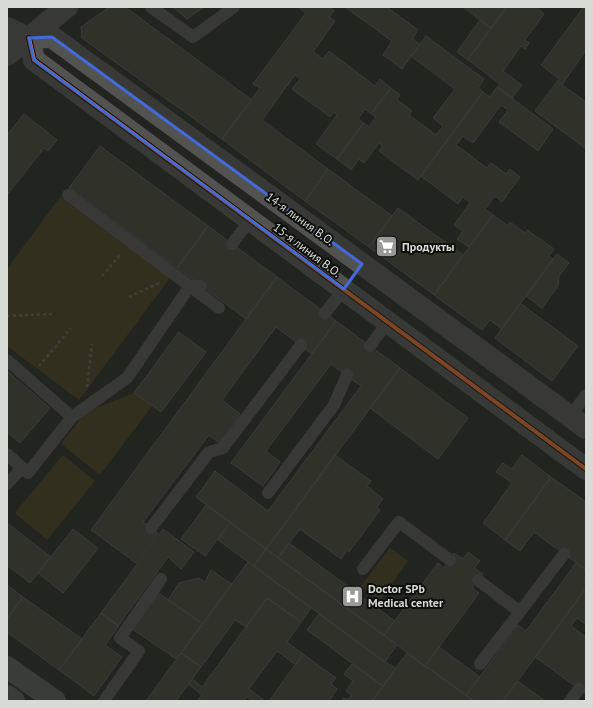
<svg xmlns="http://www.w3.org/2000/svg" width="593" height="708" viewBox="0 0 593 708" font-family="'PT Sans',sans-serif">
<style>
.green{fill:#483c1c}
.building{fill:#414231;stroke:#575855}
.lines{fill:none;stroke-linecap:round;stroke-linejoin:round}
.path{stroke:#606160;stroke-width:2.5;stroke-dasharray:3 3;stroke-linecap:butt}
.service{stroke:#525351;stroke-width:12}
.minor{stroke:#525351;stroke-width:22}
.tertiary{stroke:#525351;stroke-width:22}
.secondary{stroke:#575a57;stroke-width:22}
.cycleway-casing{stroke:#0d0e0b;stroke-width:6}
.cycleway{stroke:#ee6e29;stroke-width:4}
.marked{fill:none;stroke:#426ad8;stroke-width:3;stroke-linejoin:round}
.labels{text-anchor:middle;stroke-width:4;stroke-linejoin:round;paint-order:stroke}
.street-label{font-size:12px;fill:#d8dad6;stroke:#0d0e0b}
.poi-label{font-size:12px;font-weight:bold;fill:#d8dad6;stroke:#0d0e0b;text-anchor:start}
</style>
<rect width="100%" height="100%" fill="#232421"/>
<!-- green -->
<path class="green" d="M60 197 170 278 79 400 7 346V269Z
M134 393 152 406 100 475 61 444 86 412Z
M63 455 95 481 47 540 15 513Z
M390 548 408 561 380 600 361 586Z"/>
<!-- building -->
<path class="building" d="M109 7H125L252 100 222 139 82 38 81 27Z
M173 7H204L187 19Z
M298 7H328L334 11 329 17 335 21 313 52 323 59 329 51 375 86 380 79 391 88 371 114 365 109 358 119 364 123 337 159 316 144 337 115 334 112 330 117 292 89 300 79 295 75 262 120 328 169 305 201 222 139 260 88 253 84 306 13Z
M345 7H387L418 30 412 39 420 44 402 69 383 55 392 41Z
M463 7H507L491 28Z
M507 7H536L544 14 525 40 529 43 525 49 521 46 503 71 522 85 512 98 497 87 500 84 468 60Z
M581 7H586V50L562 85 586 102V149L535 111 559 79 541 65 583 8Z
M480 20 491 28 468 60 457 52Z
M426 36 484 79 478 88 483 92 418 180 379 151 383 146 379 143 364 163 359 159 351 170 337 159 364 123 369 127 376 117 371 114 391 88 400 95 397 100 412 111 409 115 436 135 443 126 433 118 455 89 411 56Z
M497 87 553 129 538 151 499 122 508 110 501 105 473 143 463 136 456 145 487 168 491 163 506 174 510 169 520 177 502 202 495 196 485 209 493 215 469 247 457 239 463 231 454 225 470 203 463 197 458 204 421 176 483 92 490 97Z
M24 114 57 140 48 151 44 148 7 195V135Z
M100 146 208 226 177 268 69 188Z
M328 169 392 216 369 247 305 201Z
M398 208 463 255 434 295 369 247Z
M493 215 508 226 510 222 525 233 527 230 554 249 549 256 553 259 502 329 490 320 482 330 434 295Z
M208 226 277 277 246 319 177 268Z
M557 254 569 263 559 276 558 286 542 308 526 296Z
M277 277 336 321 312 354 276 327 222 400 240 414 219 443 209 435 143 522 158 533 136 563 91 530Z
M520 303 578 346 552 381 495 338Z
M336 321 400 368 266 549 196 497 215 471 268 511 361 386 331 364 266 451 280 462 263 486 231 463Z
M179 332 206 352 161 412 134 393Z
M400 368 468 418 438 459 370 408Z
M7 371 50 408 20 443 7 432Z
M335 455 371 481 367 486 383 499 377 507 380 510 349 552 347 550 341 559 300 529 278 558 266 549Z
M522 455 551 477 505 540 483 523 512 483 496 472 503 463 512 469Z
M551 477 586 502V570L534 532 520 551 505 540Z
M206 505 230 522 205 556 181 539Z
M7 523 51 557 30 583 7 565Z
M231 523 266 549 254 566 218 540Z
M73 529 98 548 63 593 38 573Z
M163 529 194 552 181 569 168 557 118 626 101 613Z
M289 543 395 621 384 635 278 558Z
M266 549 397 645 385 662 254 566Z
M468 552 480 561 474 568 483 574 472 588 479 593 425 666 384 635 438 563 444 568 454 553 463 559Z
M248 562 311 608 301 622 267 598 246 627 235 620 201 667 181 653Z
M576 563 586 570V588L503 701H474L466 695 518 625 526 631Z
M211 570 232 584 203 624 168 600 179 583 199 578 205 582Z
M7 585 23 597 7 619Z
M586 588V623L585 624 577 618 571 626 586 637V694L535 657Z
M157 592 203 624 176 659 132 629Z
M23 597 82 639 59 670 7 632V619Z
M267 598 301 622 287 642 303 654 296 665 277 651 249 689 265 701H253L247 697 244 701H200L198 700 202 695 188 684 192 679 202 687Z
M101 613 119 626 105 645 122 657 94 696 59 670Z
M319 614 385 662 396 668 383 686 307 630Z
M439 647 480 677 466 695 425 666Z
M181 653 201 667 176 701H146Z
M407 653 425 666 474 701H372Z
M303 654 336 678 331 684 337 689 329 701H269Z
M352 664 383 686 372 701H342L344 698 348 700 352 695 346 691 353 681 344 674Z
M518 681 545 701H503Z"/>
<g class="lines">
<!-- path -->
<path class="path" d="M102 276 121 254
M129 297 159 283
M7 316 53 314
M39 366 71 328
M87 387 92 344"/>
<!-- service -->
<path class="service" d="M151 7 193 37 234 7
M68 195 219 308
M232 244 250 220
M325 313 344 289
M370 346 388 322
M7 360 72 417
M570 417 586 395
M7 454 28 473 72 417 127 378 190 286H201
M7 484 22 468
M268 493 334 405 347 375
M151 528 209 452 223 448 301 345
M363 569 399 522 450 560
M478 580 520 612
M480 664 564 554
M104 701 139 651 120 638 161 579
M570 701 579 689"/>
<!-- minor -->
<path class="minor" d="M7 28 29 38 52 37 586 428
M29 38 34 60 586 469"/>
<!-- tertiary -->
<path class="tertiary" d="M7 55 67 7"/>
<!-- secondary -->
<path class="secondary" d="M7 667 55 701
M7 696 14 701"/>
<defs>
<path id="cycleway" d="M29 38 34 60 586 469"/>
</defs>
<!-- cycleway casing -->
<use href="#cycleway" class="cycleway-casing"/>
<!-- cycleway -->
<use href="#cycleway" class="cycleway"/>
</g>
<!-- marked area -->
<path d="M0 0H593V708H0ZM52 37 362 264 344 289 34 60 29 38Z" fill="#232421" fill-opacity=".55" fill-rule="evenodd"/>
<path class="marked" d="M52 37 362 264 344 289 34 60 29 38Z"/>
<!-- icons -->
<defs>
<symbol id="supermarket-square" viewBox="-11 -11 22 22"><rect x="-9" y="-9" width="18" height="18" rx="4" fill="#999a97" stroke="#0d0e0b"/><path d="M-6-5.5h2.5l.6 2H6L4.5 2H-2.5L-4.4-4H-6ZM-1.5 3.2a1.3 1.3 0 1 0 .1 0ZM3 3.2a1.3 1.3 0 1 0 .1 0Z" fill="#fff"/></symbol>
<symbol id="hospital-square" viewBox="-11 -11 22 22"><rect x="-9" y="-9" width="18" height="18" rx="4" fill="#999a97" stroke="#0d0e0b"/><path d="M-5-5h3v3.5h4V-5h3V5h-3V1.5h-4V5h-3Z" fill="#fff"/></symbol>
</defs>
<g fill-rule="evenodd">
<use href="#supermarket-square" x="374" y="234" width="25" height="25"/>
<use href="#hospital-square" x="340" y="584" width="25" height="25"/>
</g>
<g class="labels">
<!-- street labels -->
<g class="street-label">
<text transform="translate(300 219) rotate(36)" y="4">14-я линия В.О.</text>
<text transform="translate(307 250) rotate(37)" y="4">15-я линия В.О.</text>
</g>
<!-- poi labels -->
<g class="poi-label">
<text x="402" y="251">Продукты</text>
<text x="368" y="593">Doctor SPb<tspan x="368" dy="14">Medical center</tspan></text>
</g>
</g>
<!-- border -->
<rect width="593" height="708" fill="none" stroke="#d8dad6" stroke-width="16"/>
</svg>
